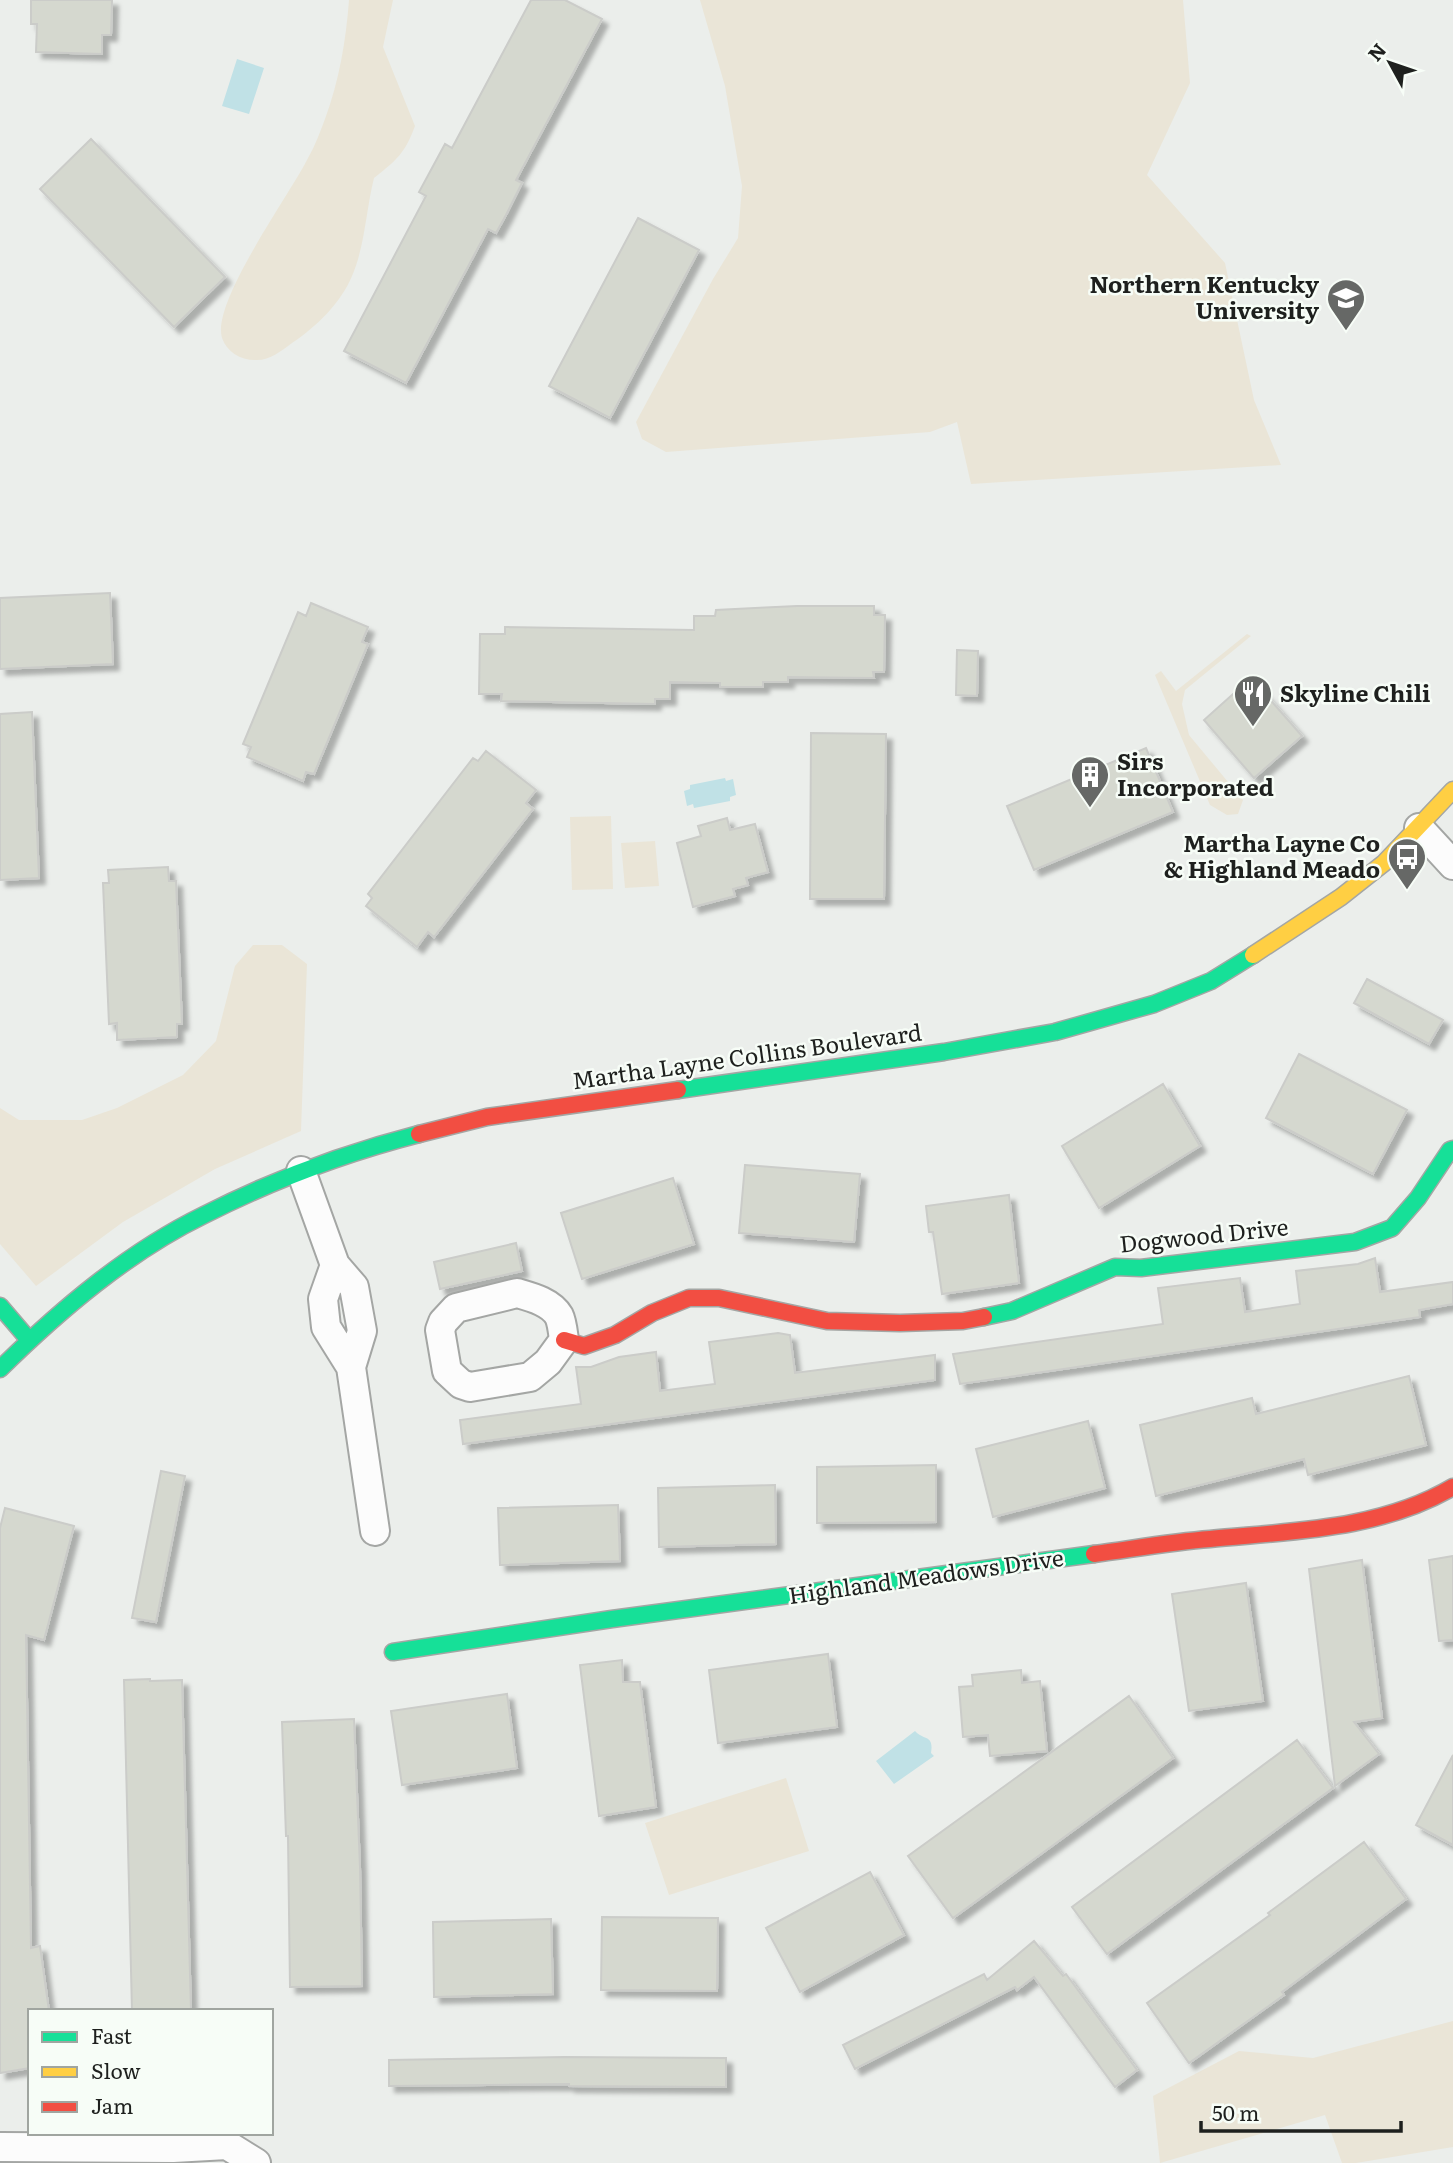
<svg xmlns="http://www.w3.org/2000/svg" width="1453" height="2163" viewBox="0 0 1453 2163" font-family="Literata,serif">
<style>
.green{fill:#eae5d7}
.water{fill:#c0e1e6}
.building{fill:#d5d8cf;stroke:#cbccc9;stroke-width:2;filter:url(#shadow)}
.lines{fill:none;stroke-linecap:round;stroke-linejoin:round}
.street-casing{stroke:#a4a6a4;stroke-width:32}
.fast-casing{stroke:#a4a6a4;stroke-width:19}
.slow-casing{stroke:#a4a6a4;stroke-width:19}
.jam-casing{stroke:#a4a6a4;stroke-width:19}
.street{stroke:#fcfcfc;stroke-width:28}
.fast{stroke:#16e098;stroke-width:16}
.slow{stroke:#ffcf43;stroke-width:16}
.jam{stroke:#f24e42;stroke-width:16}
.labels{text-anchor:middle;stroke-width:5;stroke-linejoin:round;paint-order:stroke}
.poi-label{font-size:23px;font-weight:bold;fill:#1e201e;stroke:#f7fdf7;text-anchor:end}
.street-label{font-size:23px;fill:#1e201e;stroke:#f7fdf7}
</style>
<defs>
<filter id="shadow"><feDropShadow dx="6" dy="6" stdDeviation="2" flood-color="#0004"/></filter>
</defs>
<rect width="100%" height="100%" fill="#ebeeeb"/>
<!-- green -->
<path class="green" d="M349 0H393L383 47 415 126C405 153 397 160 374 178 366 210 365 246 352 276 341 303 316 327 292 343 281 351 269 361 255 360 240 360 227 352 222 338 211 302 291 193 308 158 315 146 320 132 325 119 339 81 346 41 349 0Z
M700 0H1183L1190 83 1147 175 1225 263 1254 400 1281 465 971 484 957 422 930 432 666 452 642 439 636 422 713 279 738 238 742 186 725 86Z
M1247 634 1251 636 1185 690 1182 704 1189 735 1243 800 1238 814 1227 815 1210 805 1155 675 1161 671 1176 691Z
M611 816 613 889 572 890 570 817Z
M655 841 659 886 625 888 621 843Z
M253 945H282L307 964 301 1131 215 1169 123 1222 36 1286 0 1244V1108L19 1120H82L117 1108 183 1075 216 1041 235 966Z
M786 1778 809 1851 669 1895 645 1823Z
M1453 2021V2147L1356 2163H1342L1325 2115 1160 2163 1153 2096 1239 2051 1313 2058Z"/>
<!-- water -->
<path class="water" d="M237 59 264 68 249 114 222 106Z
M725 778 726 781 733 779 736 795 730 797V801L694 808 693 804 687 806 684 791 690 789V785Z
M915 1731C924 1741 934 1734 931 1753L934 1756 894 1784 876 1761Z"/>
<!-- building -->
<path class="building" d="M31 0H112L111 35H102V54L36 52 37 24H31Z
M531 0H565L602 19 516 180 522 183 506 215 496 233 488 229 406 383 344 351 426 196 419 192 445 144 452 148Z
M91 139 225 277 174 327 40 189Z
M638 218 699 250 610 418 549 386Z
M110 593 113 664 0 669V598Z
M311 603 368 627 362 642 368 644 314 774 306 772 303 781 247 757 251 747 243 744 298 612 306 616Z
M797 606H874V615H885L884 672H873L874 678 788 677V682H763V687H720V683L670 682V699H655V704L501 701 502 694H479L480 634H505V627L694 630V616H715L716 610Z
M957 650 978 651 977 696 956 695Z
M1251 678 1302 736 1254 778 1204 720Z
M32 712 39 878 0 880V714Z
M811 733 886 734 884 899H810Z
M1146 748 1173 812 1034 870 1007 806Z
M486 751 536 790 526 803 533 809 434 937 428 932 417 947 366 906 372 898 368 894 473 758 478 761Z
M727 818 730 830 755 824 768 872 746 878 748 885 733 889 735 896 693 907 677 843 701 836 698 826Z
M168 867 169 881H176L182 1024H177V1037L117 1040V1023L109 1024 103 883H109L108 870Z
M1367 979 1443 1020 1429 1044 1354 1003Z
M1299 1054 1407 1110 1373 1174 1266 1118Z
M1163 1084 1200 1146 1099 1208 1062 1146Z
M745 1165 860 1174 854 1242 739 1233Z
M673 1178 694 1244 582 1279 561 1213Z
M1009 1195 1019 1283 942 1294 933 1232H929L926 1206Z
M516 1243 522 1271 440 1289 434 1262Z
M1375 1258 1380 1292 1453 1282V1304L1419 1310 1420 1317 960 1384 953 1354 1163 1324 1158 1288 1240 1278 1245 1312 1300 1304 1296 1271 1358 1264Z
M778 1333 790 1335 795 1373 935 1355V1380L463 1444 460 1420 581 1404 576 1367H591L619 1357 656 1352 660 1391 715 1384 709 1342Z
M1409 1376 1426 1445 1308 1475 1304 1459 1156 1496 1140 1425 1252 1398 1256 1414Z
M1088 1421 1105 1488 993 1517 976 1449Z
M936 1465V1522L817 1523V1467Z
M161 1471 185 1476 156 1622 132 1618Z
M775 1485 776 1544 659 1547 658 1488Z
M618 1505 620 1561 500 1565 498 1508Z
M5 1508 74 1526 44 1640 26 1635 31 1948 40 1946 49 2011H30V2068L0 2073V1528Z
M1453 1556V1640L1439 1641 1429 1560Z
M1362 1560 1382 1718 1354 1722 1379 1754 1335 1786 1309 1569Z
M1246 1583 1263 1701 1189 1711 1172 1594Z
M828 1654 837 1727 718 1743 709 1670Z
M622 1660 623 1682H640L656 1807 599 1816 580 1665Z
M1021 1670 1022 1683 1040 1681 1047 1751 990 1756 988 1735 963 1737 959 1687 973 1686 972 1675Z
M150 1679V1681L182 1680 191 2011H132L124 1680Z
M507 1694 517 1768 402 1785 391 1711Z
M1129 1696 1173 1758 953 1918 908 1856Z
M354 1719 360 1867 362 1986 290 1987 288 1836H286L282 1722Z
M1297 1740 1333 1788 1107 1954 1072 1907Z
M1453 1755V1845L1416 1825Z
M1364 1842 1406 1899 1282 1992 1284 1995 1189 2063 1147 2003 1270 1915 1268 1913Z
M870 1872 904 1935 800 1992 766 1928Z
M602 1917 718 1918 717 1991 601 1990Z
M551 1919 553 1994 434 1997 433 1922Z
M1034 1941 1063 1976 1066 1974 1137 2070 1115 2087 1034 1977 1017 1990 1015 1987 855 2069 843 2045 984 1974 987 1980Z
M564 2057 726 2058V2087L569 2086V2084L389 2086V2060Z"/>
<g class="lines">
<defs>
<path id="street" d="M1419 828 1453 865
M301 1171 335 1265 354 1287 362 1331 351 1367
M335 1265 323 1299 326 1327 351 1367 375 1531
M517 1293C531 1297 551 1302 559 1316 562 1322 563 1333 564 1340L548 1362 530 1377 470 1387 461 1384 447 1371 440 1330 443 1322 456 1308Z
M0 2147 173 2148 227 2145 256 2163"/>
<path id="fast" d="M678 1090 944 1052 1055 1032 1154 1004 1211 981 1253 955
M0 1306 29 1340
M984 1317 1012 1311 1115 1267 1141 1268 1355 1242 1392 1228 1418 1198 1450 1150 1453 1149
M0 1369C60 1310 128 1252 204 1215 273 1180 345 1153 419 1134
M393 1652 612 1619 1094 1554"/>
<path id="slow" d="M1253 955 1341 897 1384 863 1453 790"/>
<path id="jam" d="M419 1134 487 1117 678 1090
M564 1340 584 1346 615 1335 652 1313 689 1298H719L827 1321 900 1323 963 1321 984 1317
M1094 1554C1132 1549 1171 1542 1210 1539 1292 1531 1380 1530 1453 1487"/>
</defs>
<!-- street casing -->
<use href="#street" class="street-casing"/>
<!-- fast casing -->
<use href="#fast" class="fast-casing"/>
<!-- slow casing -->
<use href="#slow" class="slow-casing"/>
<!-- jam casing -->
<use href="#jam" class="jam-casing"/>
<!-- street -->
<use href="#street" class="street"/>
<!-- fast -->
<use href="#fast" class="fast"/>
<!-- slow -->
<use href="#slow" class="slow"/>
<!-- jam -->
<use href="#jam" class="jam"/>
</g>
<!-- icons -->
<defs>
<symbol id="university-pin" viewBox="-11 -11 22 30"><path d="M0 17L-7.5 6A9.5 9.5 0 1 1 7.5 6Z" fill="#666866" stroke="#f7fdf7"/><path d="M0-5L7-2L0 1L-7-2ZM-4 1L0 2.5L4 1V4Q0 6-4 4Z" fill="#fff"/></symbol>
<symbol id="restaurant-pin" viewBox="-11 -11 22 30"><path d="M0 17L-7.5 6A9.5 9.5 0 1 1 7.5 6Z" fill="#666866" stroke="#f7fdf7"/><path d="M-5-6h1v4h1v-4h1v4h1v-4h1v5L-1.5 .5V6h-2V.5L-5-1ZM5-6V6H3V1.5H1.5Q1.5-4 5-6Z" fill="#fff"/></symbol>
<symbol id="building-pin" viewBox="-11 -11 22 30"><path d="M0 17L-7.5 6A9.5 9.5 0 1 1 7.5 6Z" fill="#666866" stroke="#f7fdf7"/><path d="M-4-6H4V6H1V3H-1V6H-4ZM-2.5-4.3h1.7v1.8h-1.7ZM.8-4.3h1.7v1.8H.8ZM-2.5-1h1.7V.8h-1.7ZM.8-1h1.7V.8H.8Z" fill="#fff"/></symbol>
<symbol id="bus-pin" viewBox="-11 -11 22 30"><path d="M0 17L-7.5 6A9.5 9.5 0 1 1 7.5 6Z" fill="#666866" stroke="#f7fdf7"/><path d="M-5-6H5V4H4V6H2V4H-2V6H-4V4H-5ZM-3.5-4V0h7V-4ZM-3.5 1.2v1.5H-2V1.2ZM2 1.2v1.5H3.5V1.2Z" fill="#fff"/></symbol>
</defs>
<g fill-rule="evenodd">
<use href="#university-pin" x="1324" y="276" width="44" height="60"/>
<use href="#restaurant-pin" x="1231" y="672" width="44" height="60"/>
<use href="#building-pin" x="1068" y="753" width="44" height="60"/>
<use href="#bus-pin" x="1385" y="835" width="44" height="60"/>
</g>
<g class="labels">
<!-- poi labels -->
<g class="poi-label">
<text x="1319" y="293">Northern Kentucky<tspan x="1319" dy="26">University</tspan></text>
<text x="1280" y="702" text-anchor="start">Skyline Chili</text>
<text x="1117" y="770" text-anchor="start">Sirs<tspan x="1117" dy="26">Incorporated</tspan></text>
<text x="1380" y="852">Martha Layne Co<tspan x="1380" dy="26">&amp; Highland Meado</tspan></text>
</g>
<!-- street labels -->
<g class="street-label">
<text transform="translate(747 1057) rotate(-8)" y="8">Martha Layne Collins Boulevard</text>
<text transform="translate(1204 1236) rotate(-6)" y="8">Dogwood Drive</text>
<text transform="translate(926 1577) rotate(-8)" y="8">Highland Meadows Drive</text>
</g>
</g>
<!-- legend -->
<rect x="28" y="2009" width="245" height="126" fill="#f7fdf7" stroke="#a0a5a0" stroke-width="2"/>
<rect x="42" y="2032" width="35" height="10" fill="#16e098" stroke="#a0a5a0" stroke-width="2"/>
<text x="91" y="2044" font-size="21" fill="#1e201e">Fast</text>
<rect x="42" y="2067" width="35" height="10" fill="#ffcf43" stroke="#a0a5a0" stroke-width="2"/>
<text x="91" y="2079" font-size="21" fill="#1e201e">Slow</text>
<rect x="42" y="2102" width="35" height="10" fill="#f24e42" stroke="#a0a5a0" stroke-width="2"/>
<text x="91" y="2114" font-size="21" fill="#1e201e">Jam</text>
<!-- north arrow -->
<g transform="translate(1390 63) rotate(310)" stroke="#f7fdf7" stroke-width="5" paint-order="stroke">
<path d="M0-5L12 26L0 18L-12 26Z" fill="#1e201e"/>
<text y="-10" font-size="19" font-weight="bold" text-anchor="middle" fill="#1e201e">N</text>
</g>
<!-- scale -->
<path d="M1201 2121v10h200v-10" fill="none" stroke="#1e201e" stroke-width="3.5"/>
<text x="1212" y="2121" font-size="21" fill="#1e201e" stroke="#f7fdf7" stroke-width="5" paint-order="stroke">50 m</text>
</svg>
